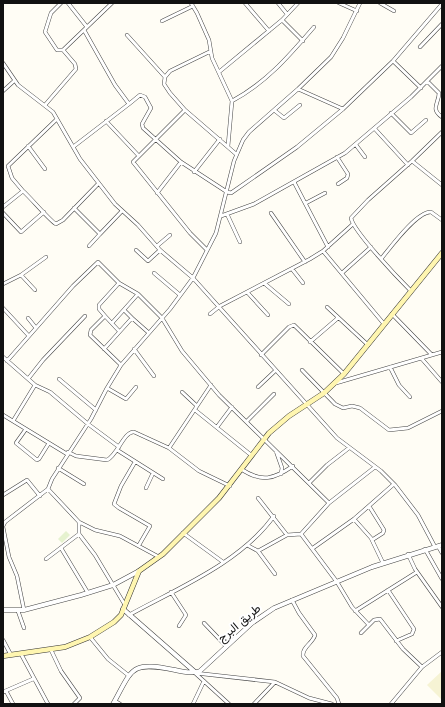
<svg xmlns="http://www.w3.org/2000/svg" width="445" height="707" viewBox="0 0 445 707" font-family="'Libre Baskerville',Vazirmatn,serif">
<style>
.farmland{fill:#f6f3d4}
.pitch{fill:#e6f2cf}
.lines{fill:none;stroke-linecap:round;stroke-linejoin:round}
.minor-casing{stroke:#444;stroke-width:4}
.tertiary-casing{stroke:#444;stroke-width:5}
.secondary-casing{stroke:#333;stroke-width:5.5}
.minor{stroke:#fff;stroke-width:3}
.tertiary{stroke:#fff;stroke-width:4}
.secondary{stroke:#fff6b0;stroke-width:4.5}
.labels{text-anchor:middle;stroke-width:4;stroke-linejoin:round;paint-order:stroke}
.street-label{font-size:12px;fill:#111;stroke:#fff}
</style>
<rect width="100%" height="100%" fill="#fffdf5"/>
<!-- farmland -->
<path class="farmland" d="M442 671V700L427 685Z"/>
<!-- pitch -->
<path class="pitch" d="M66 531 70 535 62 543 58 539Z"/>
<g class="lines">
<defs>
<path id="minor" d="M61 3 51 13 45 32 57 50H63
M68 3 87 27
M191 3 197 13 209 40 212 58 232 101 228 146
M245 3 269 31
M278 3 287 14
M339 3 357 11
M380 3 394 11
M282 20 303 41
M162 21 193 6
M127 35 165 77
M420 47 442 24
M211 51 170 71 165 77 164 84 170 93 185 110 236 154
M393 61 421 88
M3 63 18 85 53 112 80 159 115 204 138 225 160 250 193 278 337 438 381 471 395 485 418 515 435 547
M219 72 282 20 298 3
M427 81 439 93C439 103 430 109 442 117
M298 89 343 109
M3 91 14 81
M232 101C266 83 289 56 314 27
M129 104 140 95 145 97 151 108 142 124 143 128 181 162 227 192 231 193 297 147 343 109 393 61 442 4
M45 105 76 69 75 64 63 50 112 3
M185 110 133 162 190 233 207 250
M274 110 284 118 300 105
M391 113 411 133 426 120
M106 121 138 155
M375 129 408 165
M356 145 365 157
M28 146 45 169
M73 147 129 104 115 85 84 30
M337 157 348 174 347 178 338 184
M412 161 442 185
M194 172 220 139
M294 182 328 247
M23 191C30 197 51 222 56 224L63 220 98 184
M157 193 181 162
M306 203 325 193
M3 207 23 191 12 178 8 166 57 119
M74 208 100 234 89 246
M3 213 21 232 44 212
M271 213 305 262
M227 214 240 242
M221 216 254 204 345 153 411 97 442 66
M100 234 122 211
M157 246 170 235
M136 250 148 261 160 250
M323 251 384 324
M381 259C390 248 417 211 431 212L442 220
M292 269 303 283
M154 273 180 295
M342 273 371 247
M21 275 35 290
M119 283 138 294 162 318 182 351 219 395 329 503 301 534
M264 283 289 304
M3 284 21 275 46 257
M411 291C399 279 353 231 351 218L368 200 412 161 442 132
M247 292 268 315
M327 307 368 345
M3 308 29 336
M124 310 132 318
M210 314 220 306 310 259 323 251 353 224
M392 314 432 355
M105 316 119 331
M28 318 36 328
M112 323 138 294
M310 342 338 318
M104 349 132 318 149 333
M134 349 154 376
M261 355 289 327 294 325 344 374
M3 357 35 385 50 392 88 424 119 447
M422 359 442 382
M7 361 73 286 98 262 119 283 99 305V309L105 316 91 330 90 335 121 365
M390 367 399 385 410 397
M302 370 335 404 343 408 352 406 360 408 389 430 408 428 442 411
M28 379 43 360 85 316
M59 379 96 410
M336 383 442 352
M258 387 275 371
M107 388 126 399 136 387
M182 392 197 406
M195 410 251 455
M3 415 67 454
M13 421 35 385
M247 421 274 394
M217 427 232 407
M26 429 16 443 37 460 39 459 49 443
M169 448 211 385
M117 450 163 479
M276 451 282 468 281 474
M68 452 76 456 107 460C117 456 124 431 134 432L169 448 199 471 230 486
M135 462 121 486 114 504 119 508 150 526 139 545
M58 468 84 484
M241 469C262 483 274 479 293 466
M309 483 327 465 349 448
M146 488 153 473
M48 489 79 522 95 530 120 536 159 557
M3 495 27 480 40 496
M258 498 287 535
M329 503 375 467
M369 506 384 530 383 533 372 540
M354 519 371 538 383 563
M79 522V534L95 555 125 605
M3 526 5 522 48 489 52 479 91 419 107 388 121 365 170 309 193 278 216 233 234 161 243 140 249 132 298 89 331 57 343 38 360 3
M3 527 9 557 17 576 24 610
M183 533 223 562
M247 545 258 551 275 574
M438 546 442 553
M61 548 88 593
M313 548 354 519 394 484
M425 549 442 579
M258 551 287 535 301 534 337 582 352 607 369 625
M408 554 415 569 442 607
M46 559 79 534
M388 590 414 629 412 634 396 641
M171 592 186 615 179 626
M292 600 299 613 315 635C313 643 302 647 303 656L337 698 339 704
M18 611 24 628
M355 611 417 572
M129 615C178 588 240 563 274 516
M204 623 226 646
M361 633 374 620 380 619 403 649 422 667
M90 637 108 659 128 675
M3 640 11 655
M51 650 61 671 80 698 74 704
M21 654 48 704
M195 673 275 682 309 698 332 704
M195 673 229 704
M6 691 13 704
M3 692 33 679
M115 701 120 704
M193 704 204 681
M254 704 275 682
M391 704 422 667 442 652"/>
<path id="tertiary" d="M123 609 195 672
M3 610H24L81 595 113 585 139 571
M113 704C133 668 130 661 175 670 183 672 192 674 200 671L252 623 274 608 372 567 442 545"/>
<path id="secondary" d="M3 656 65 647 90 637 114 622 121 615 139 571 163 554 219 498 269 433 289 416 324 393 344 374 442 253"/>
</defs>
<!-- minor casing -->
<use href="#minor" class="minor-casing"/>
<!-- tertiary casing -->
<use href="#tertiary" class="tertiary-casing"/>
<!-- secondary casing -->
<use href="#secondary" class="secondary-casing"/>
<!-- minor -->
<use href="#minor" class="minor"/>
<!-- tertiary -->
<use href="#tertiary" class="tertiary"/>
<!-- secondary -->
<use href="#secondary" class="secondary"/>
</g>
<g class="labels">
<!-- street labels -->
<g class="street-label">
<text transform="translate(239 623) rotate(-40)" y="4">طريق البرج</text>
</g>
</g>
<!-- border -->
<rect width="445" height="707" fill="none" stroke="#111111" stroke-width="8"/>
</svg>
